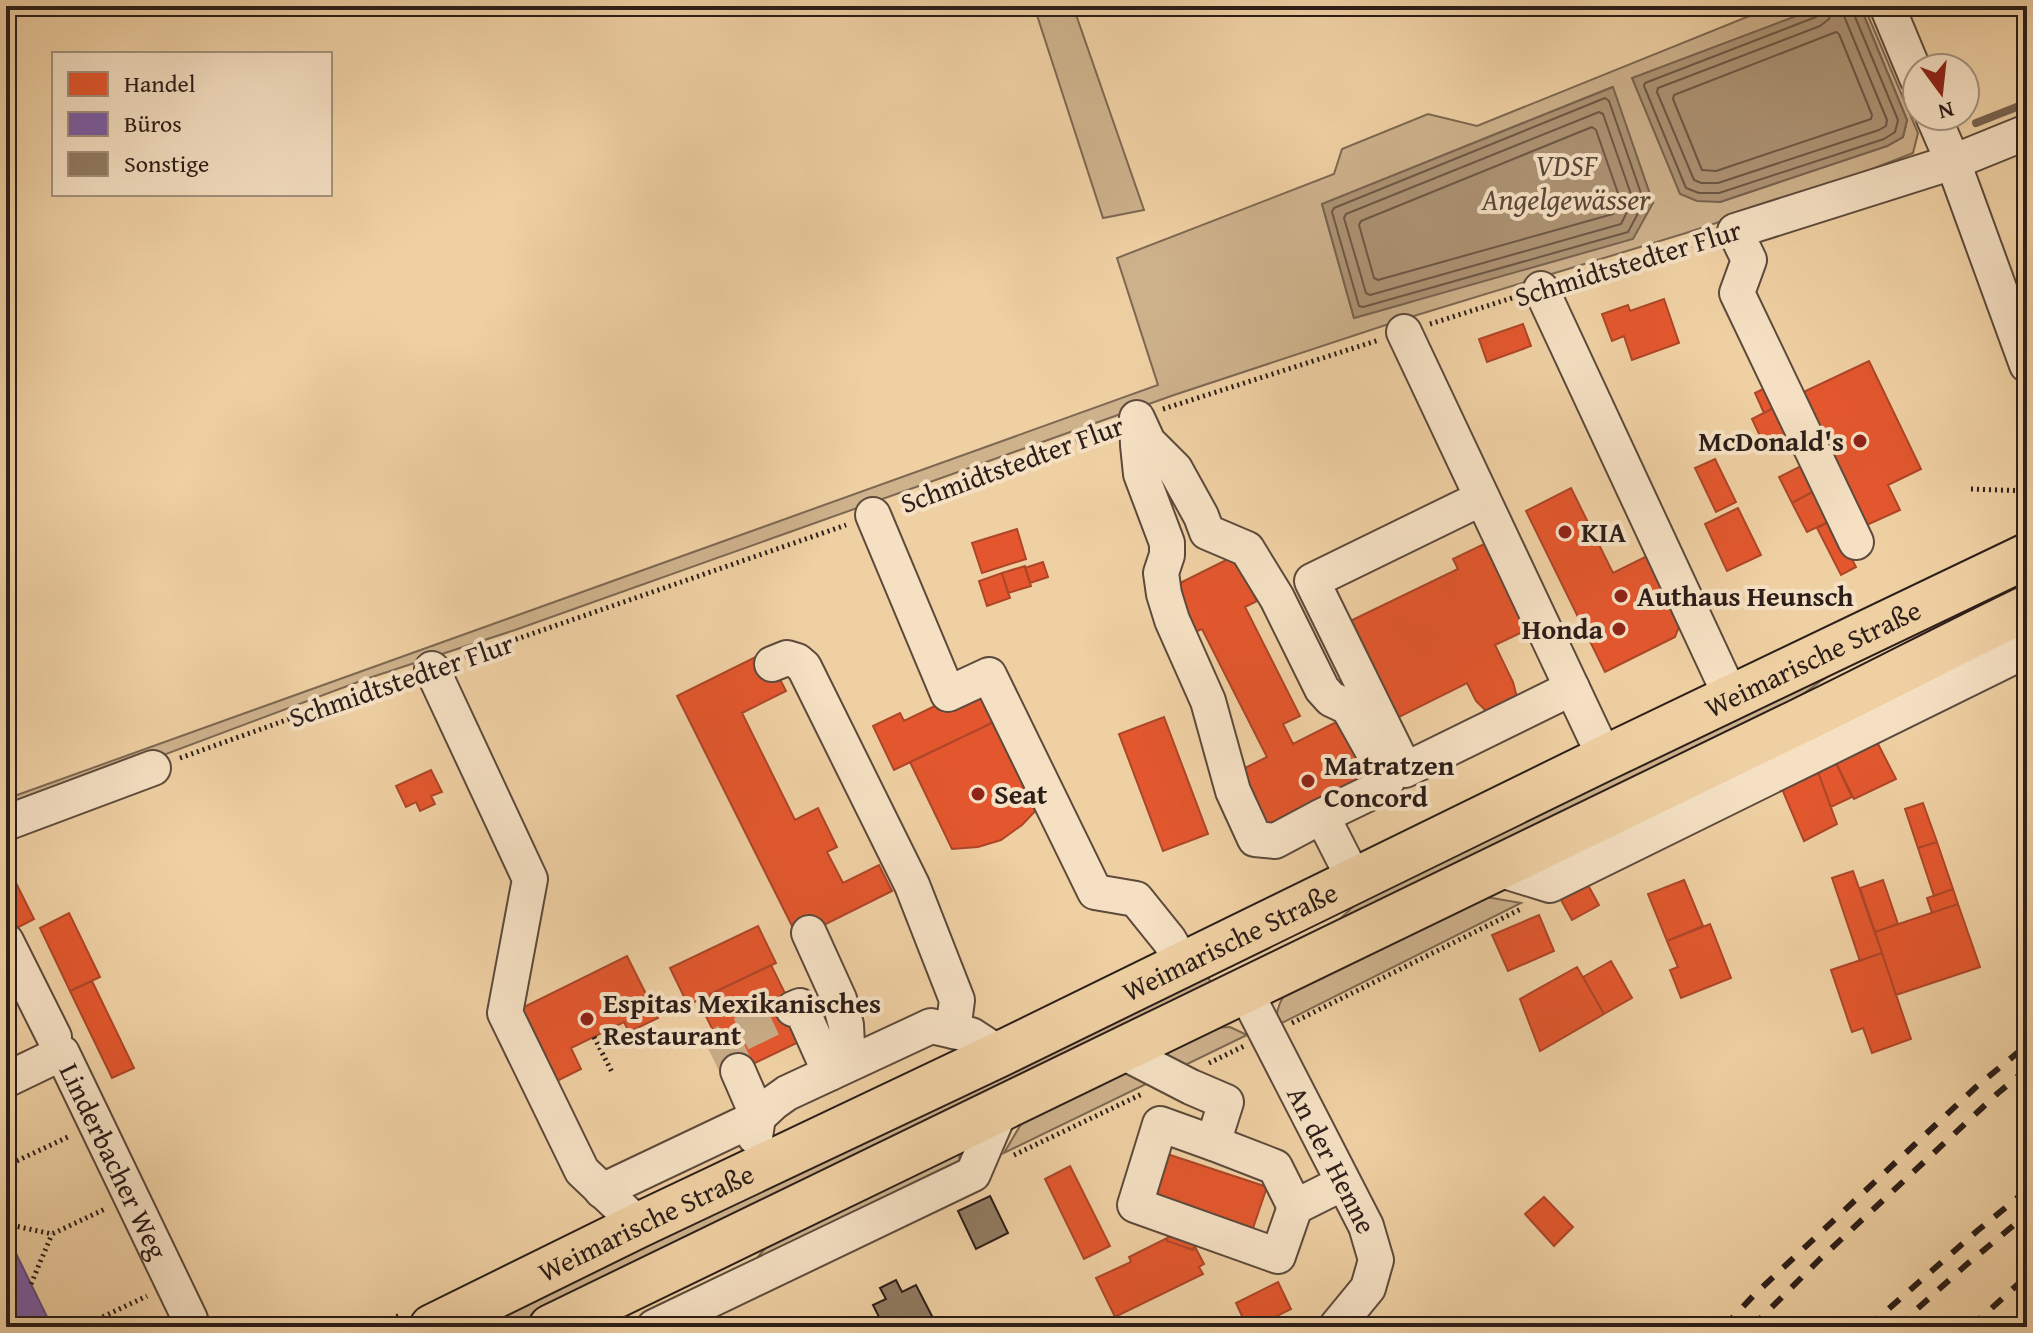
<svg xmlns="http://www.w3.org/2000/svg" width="2033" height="1333" viewBox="0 0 2033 1333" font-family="'Gentium Book Plus',serif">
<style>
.green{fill:#ceb28c;stroke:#7d6852;stroke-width:2;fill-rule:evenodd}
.water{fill:#ad9374;stroke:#796450;stroke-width:2}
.shops{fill:#e4572e;stroke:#ad4628;stroke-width:2}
.offices{fill:#7b5ea7;stroke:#634b7c;stroke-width:2}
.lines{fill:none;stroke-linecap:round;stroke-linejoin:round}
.shore{stroke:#6c5846;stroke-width:2}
.stream{stroke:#796450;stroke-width:8}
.building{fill:#917b61;stroke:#2c1e19;stroke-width:2}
.minor-tunnel{stroke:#c8ac87;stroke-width:34;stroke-dasharray:34 17;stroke-linecap:butt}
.minor-casing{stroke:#5d4a3c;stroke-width:38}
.major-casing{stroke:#2c1e19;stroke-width:48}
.path{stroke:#2c1e19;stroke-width:5;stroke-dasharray:2 4;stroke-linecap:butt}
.minor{stroke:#f5e0c3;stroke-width:34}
.major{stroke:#efd0a3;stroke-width:44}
.rail{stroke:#2c1e19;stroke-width:6;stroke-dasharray:14 14;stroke-linecap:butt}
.poi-dot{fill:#8f2418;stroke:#f5e0c3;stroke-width:3}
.labels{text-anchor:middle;stroke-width:8;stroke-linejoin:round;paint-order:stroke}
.street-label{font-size:28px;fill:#2c1e19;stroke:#f5e0c3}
.poi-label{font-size:28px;font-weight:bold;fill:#2c1e19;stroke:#f5e0c3;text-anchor:start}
.water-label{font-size:30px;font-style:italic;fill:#594739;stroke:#f5e0c3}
</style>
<rect width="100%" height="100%" fill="#efd0a3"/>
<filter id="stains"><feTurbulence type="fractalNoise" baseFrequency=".0025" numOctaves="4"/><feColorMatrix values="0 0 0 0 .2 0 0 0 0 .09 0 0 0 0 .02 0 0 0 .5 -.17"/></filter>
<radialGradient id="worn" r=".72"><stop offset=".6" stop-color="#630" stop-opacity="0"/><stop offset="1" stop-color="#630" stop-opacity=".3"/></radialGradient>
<!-- green -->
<path class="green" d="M1034 6H1073L1144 210 1103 218Z
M1774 6H1823L1633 78 1720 202 1887 146 1903 137 1907 120 1860 6H1864L1918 133 1913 153 1834 184 1686 233 1404 319 1174 395 515 630 366 679 6 814V799L1158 385 1117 258 1334 174 1342 149 1428 114 1477 126ZM1612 87 1653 203 1407 303 1354 318 1322 204Z
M1847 665 1821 681 1778 712 1328 927 1339 920 1360 900Z
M1469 896 1492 898 1521 903 1276 1026C1276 1009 1280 1000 1290 987Z
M1206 975 1211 982 1205 992 514 1327H476Z
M1230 1027 1247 1035 1004 1153 1030 1109 1213 1028Z
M960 1146 959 1164 753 1263 767 1246Z"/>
<!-- water -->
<path class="water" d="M1823 6H1860L1907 120 1903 137 1887 146 1720 202 1697 201 1680 194 1632 78Z
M1613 87 1653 203 1633 239 1354 318 1322 204Z"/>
<!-- shops -->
<path class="shops" d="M1664 299 1679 343 1632 360 1624 336 1612 341 1602 314 1628 305 1630 311Z
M1523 324 1531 346 1487 362 1479 339Z
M1869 361 1921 469 1888 485 1900 510 1858 529 1795 396Z
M1767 387 1777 406 1764 413 1755 393Z
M1777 406 1793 440 1768 453 1752 419Z
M1715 459 1736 502 1716 512 1695 468Z
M1803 465 1816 490 1792 503 1779 477Z
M1571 488 1613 573 1647 556 1657 577 1683 616 1675 637 1605 672 1526 511Z
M1816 490 1832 520 1807 532 1792 503Z
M1738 508 1761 555 1727 571 1705 524Z
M1832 520 1856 567 1841 575 1817 528Z
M1017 529 1026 559 982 573 972 543Z
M1484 544 1527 630 1495 645 1513 682 1518 701 1490 715 1476 701 1467 683 1389 722 1342 625 1458 569 1453 559Z
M1234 556 1257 601 1245 607 1300 716 1283 724 1293 744 1344 718 1373 774 1259 831 1231 775 1267 757 1202 629 1190 634 1168 589Z
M1043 562 1048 577 1030 583 1025 568Z
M1025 566 1031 586 1008 593 1002 573Z
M1002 573 1010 598 987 606 979 581Z
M766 652 786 691 742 713 795 820 818 808 837 847 827 852 843 883 879 865 892 891 798 938 677 696Z
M980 684 998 720 894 770 873 726 900 713 904 721Z
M1164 717 1208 834 1163 851 1119 734Z
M998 720 1039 807 1022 825 1001 840 978 847 952 849 910 762Z
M1877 742 1896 779 1854 799 1836 763Z
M1836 763 1852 797 1831 807 1818 772Z
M431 770 442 792 431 796 435 804 420 811 416 802 406 807 396 786Z
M1818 772 1837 824 1804 841 1782 789Z
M1923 803 1937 842 1918 848 1905 809Z
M1937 842 1953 889 1934 896 1918 848Z
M6 863 34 919 15 929 6 912Z
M1853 871 1882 953 1860 961 1832 878Z
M1684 880 1703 926 1667 941 1648 894Z
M1883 880 1898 924 1875 932 1860 888Z
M1588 885 1599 905 1572 920 1561 900Z
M1953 889 1958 904 1932 913 1927 898Z
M1958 904 1980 967 1896 995 1875 932Z
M69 913 100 977 70 991 40 928Z
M1539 915 1554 951 1508 971 1492 935Z
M1710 924 1731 978 1681 998 1670 970 1678 967 1667 941Z
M758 926 776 963 688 1005 670 968Z
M1882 953 1911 1039 1872 1053 1863 1028 1852 1032 1831 970Z
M627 956 658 1018 629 1032 624 1022 571 1048 581 1069 555 1082 518 1010Z
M1611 961 1632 998 1604 1014 1583 977Z
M771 965 807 1038 734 1073 698 1000Z
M1577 967 1604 1014 1540 1051 1520 999Z
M92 981 134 1068 112 1078 70 991Z
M1146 1147 1267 1187 1251 1234 1203 1218 1193 1250 1167 1241 1178 1208 1131 1192Z
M1070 1166 1110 1246 1084 1259 1045 1179Z
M1544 1197 1573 1227 1554 1246 1525 1214Z
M1173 1235 1192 1241 1204 1264 1199 1267 1203 1274 1115 1317 1096 1278 1131 1262 1129 1257Z
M1278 1282 1291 1309 1255 1327H1247L1236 1303Z"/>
<!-- offices -->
<path class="offices" d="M6 1233 31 1284 52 1327H6Z"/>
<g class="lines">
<!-- shore -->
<path class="shore" d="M1822 6 1821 12 1816 17 1645 83 1644 86 1686 188 1699 193H1719L1884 139 1895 132 1898 120 1853 12V6
M1832 6 1829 19 1820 26 1658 88 1657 92 1694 180 1701 183H1718L1879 130 1886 126 1887 120 1844 16 1843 6
M1836 32 1839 34 1872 115 1871 119 1716 171 1702 170 1673 99 1674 95Z
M1605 98 1609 101 1644 202 1628 232 1363 307 1359 306 1332 212 1334 208Z
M1599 112 1603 114 1633 200 1621 224 1370 295 1366 293 1344 218 1346 214Z
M1592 127 1596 130 1620 199 1613 214 1378 280 1374 278 1359 225 1361 221Z"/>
<!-- stream -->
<path class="stream" d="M1976 123 2027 103"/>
</g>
<!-- building -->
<path class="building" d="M990 1196 1008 1233 976 1249 958 1211Z
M896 1280 902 1292 916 1285 933 1318 915 1327H884L873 1305 886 1299 880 1288Z"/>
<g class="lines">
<!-- minor-tunnel -->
<path class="minor-tunnel" d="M738 1071 724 1042 793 1009"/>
<defs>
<g id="minor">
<path d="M1887 6 1917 78"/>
<path d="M1933 116 1953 162 2027 365"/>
<path d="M1541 289 1732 699"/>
<path d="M1404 332 1605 758"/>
<path d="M1482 498 1312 581 1405 770 1572 688"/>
<path d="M873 515 948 694 989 675 1095 892 1136 899 1169 940 1184 965"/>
<path d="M1856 542 1737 293 1749 260 1735 231 1953 162 2027 132"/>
<path d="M772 664 787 658 797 661 804 667 912 885 957 1000 953 1031"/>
<path d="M432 669 530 879 505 1013 582 1171 639 1225"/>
<path d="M1322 816 1275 841 1255 839 1233 791 1208 701 1172 620 1164 594 1161 573 1167 555V543L1141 474 1138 445 1137 418 1148 442 1175 469 1201 516 1207 532 1247 549 1277 598 1322 689 1331 699 1348 707 1385 773 1387 781 1382 787 1322 816 1355 881"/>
<path d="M6 823 153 768"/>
<path d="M1495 868 1550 885 2027 650"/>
<path d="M809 933 839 999 846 1025 848 1064"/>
<path d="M6 941 54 1037"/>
<path id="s1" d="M1244 989 1366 1226 1376 1260 1368 1288 1336 1327"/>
<path d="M793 1009 800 1006 830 1073"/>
<path d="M1121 1051 1191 1087 1226 1102 1213 1143 1275 1167 1295 1207 1343 1183"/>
<path d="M738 1071 758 1117 755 1137"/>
<path id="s2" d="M6 1080 62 1053 190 1319V1327"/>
<path d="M1213 1143 1160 1124 1135 1205 1278 1256 1295 1207"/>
<path d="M602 1191 758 1117 773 1103 787 1093 931 1026 971 1035 1000 1054"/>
<path d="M654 1327 973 1174 1000 1111"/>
</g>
<g id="major">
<path id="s3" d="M432 1327 639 1225 1000 1054 1605 758 2027 556"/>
<path d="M551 1327C967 1126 1382 923 1798 722 1875 685 1950 645 2027 608"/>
</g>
</defs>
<!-- minor casing -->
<use href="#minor" class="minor-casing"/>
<!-- major casing -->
<use href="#major" class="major-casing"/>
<!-- path -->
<path class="path" d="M1568 281 1708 240
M1430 324 1512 298
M1163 409 1379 340
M1971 489 2027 491
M901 505 1109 429
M459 659 846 525
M180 758 404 678
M1292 1023 1523 908
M594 1037 613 1074
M1209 1063 1244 1046
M1014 1155 1142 1094
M6 1166 70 1136
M6 1224 52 1234 105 1209
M31 1284 52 1234
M81 1327 147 1296
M375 1327 400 1315"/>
<!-- minor -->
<use href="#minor" class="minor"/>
<!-- major -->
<use href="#major" class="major"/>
<!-- rail -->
<path class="rail" d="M1724 1327 1754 1295 1976 1087 2027 1045
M1752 1327 1820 1259 1998 1093 2027 1069
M1868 1327 1977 1231 2027 1190
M1897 1327 1966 1265 2027 1214
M1971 1327 2027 1276"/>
</g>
<!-- markers -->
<g class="poi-dot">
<circle cx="1860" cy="441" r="8"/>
<circle cx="1565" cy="532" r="8"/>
<circle cx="1621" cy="596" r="8"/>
<circle cx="1619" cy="629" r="8"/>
<circle cx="1308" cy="781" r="8"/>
<circle cx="978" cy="794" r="8"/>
<circle cx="587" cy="1019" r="8"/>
</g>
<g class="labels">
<!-- street labels -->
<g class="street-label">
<text transform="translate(1628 263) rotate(-17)" y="10">Schmidtstedter Flur</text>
<text transform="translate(1012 464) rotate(-20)" y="10">Schmidtstedter Flur</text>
<text dy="10" stroke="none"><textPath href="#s3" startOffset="1534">Weimarische Straße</textPath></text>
<text transform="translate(401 680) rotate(-19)" y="10">Schmidtstedter Flur</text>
<text dy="10" stroke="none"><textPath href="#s3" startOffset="886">Weimarische Straße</textPath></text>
<text dy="10" stroke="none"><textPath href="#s1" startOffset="192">An der Henne</textPath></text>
<text dy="10" stroke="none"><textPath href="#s2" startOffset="182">Linderbacher Weg</textPath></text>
<text dy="10" stroke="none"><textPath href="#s3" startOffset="238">Weimarische Straße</textPath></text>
</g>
<!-- poi labels -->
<g class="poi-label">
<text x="1844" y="451" text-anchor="end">McDonald's</text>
<text x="1581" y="542">KIA</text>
<text x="1637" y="606">Authaus Heunsch</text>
<text x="1603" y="639" text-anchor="end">Honda</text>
<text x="1324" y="775">Matratzen<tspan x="1324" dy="32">Concord</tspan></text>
<text x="994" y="804">Seat</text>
<text x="603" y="1013">Espitas Mexikanisches<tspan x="603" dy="32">Restaurant</tspan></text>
</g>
<!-- water labels -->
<g class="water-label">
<text x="1566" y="176">VDSF<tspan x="1566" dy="34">Angelgewässer</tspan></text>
</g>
</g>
<!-- margin -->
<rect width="2033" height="1333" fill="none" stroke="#efd0a3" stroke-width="32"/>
<rect x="8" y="8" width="2017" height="1317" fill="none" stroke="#2c1e19" stroke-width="4"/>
<rect x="16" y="16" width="2001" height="1301" fill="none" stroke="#2c1e19" stroke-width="2"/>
<!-- legend -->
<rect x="52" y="52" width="280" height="144" fill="#f5e0c3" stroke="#a5927f" stroke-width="2"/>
<rect x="68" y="72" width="40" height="24" fill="#e4572e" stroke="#a5927f" stroke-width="2"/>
<text x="124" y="92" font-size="24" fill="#2c1e19">Handel</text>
<rect x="68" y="112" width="40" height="24" fill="#7b5ea7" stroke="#a5927f" stroke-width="2"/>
<text x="124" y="132" font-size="24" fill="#2c1e19">Büros</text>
<rect x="68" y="152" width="40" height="24" fill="#917b61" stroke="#a5927f" stroke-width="2"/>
<text x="124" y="172" font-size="24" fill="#2c1e19">Sonstige</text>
<!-- north arrow -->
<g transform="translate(1941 92) rotate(165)"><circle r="38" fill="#f5e0c3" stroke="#a5927f" stroke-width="2"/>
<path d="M0-6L14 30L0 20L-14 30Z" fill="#8f2418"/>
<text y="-12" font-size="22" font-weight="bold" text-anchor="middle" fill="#2c1e19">N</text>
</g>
<rect width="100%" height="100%" filter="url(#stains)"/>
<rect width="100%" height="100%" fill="url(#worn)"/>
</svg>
